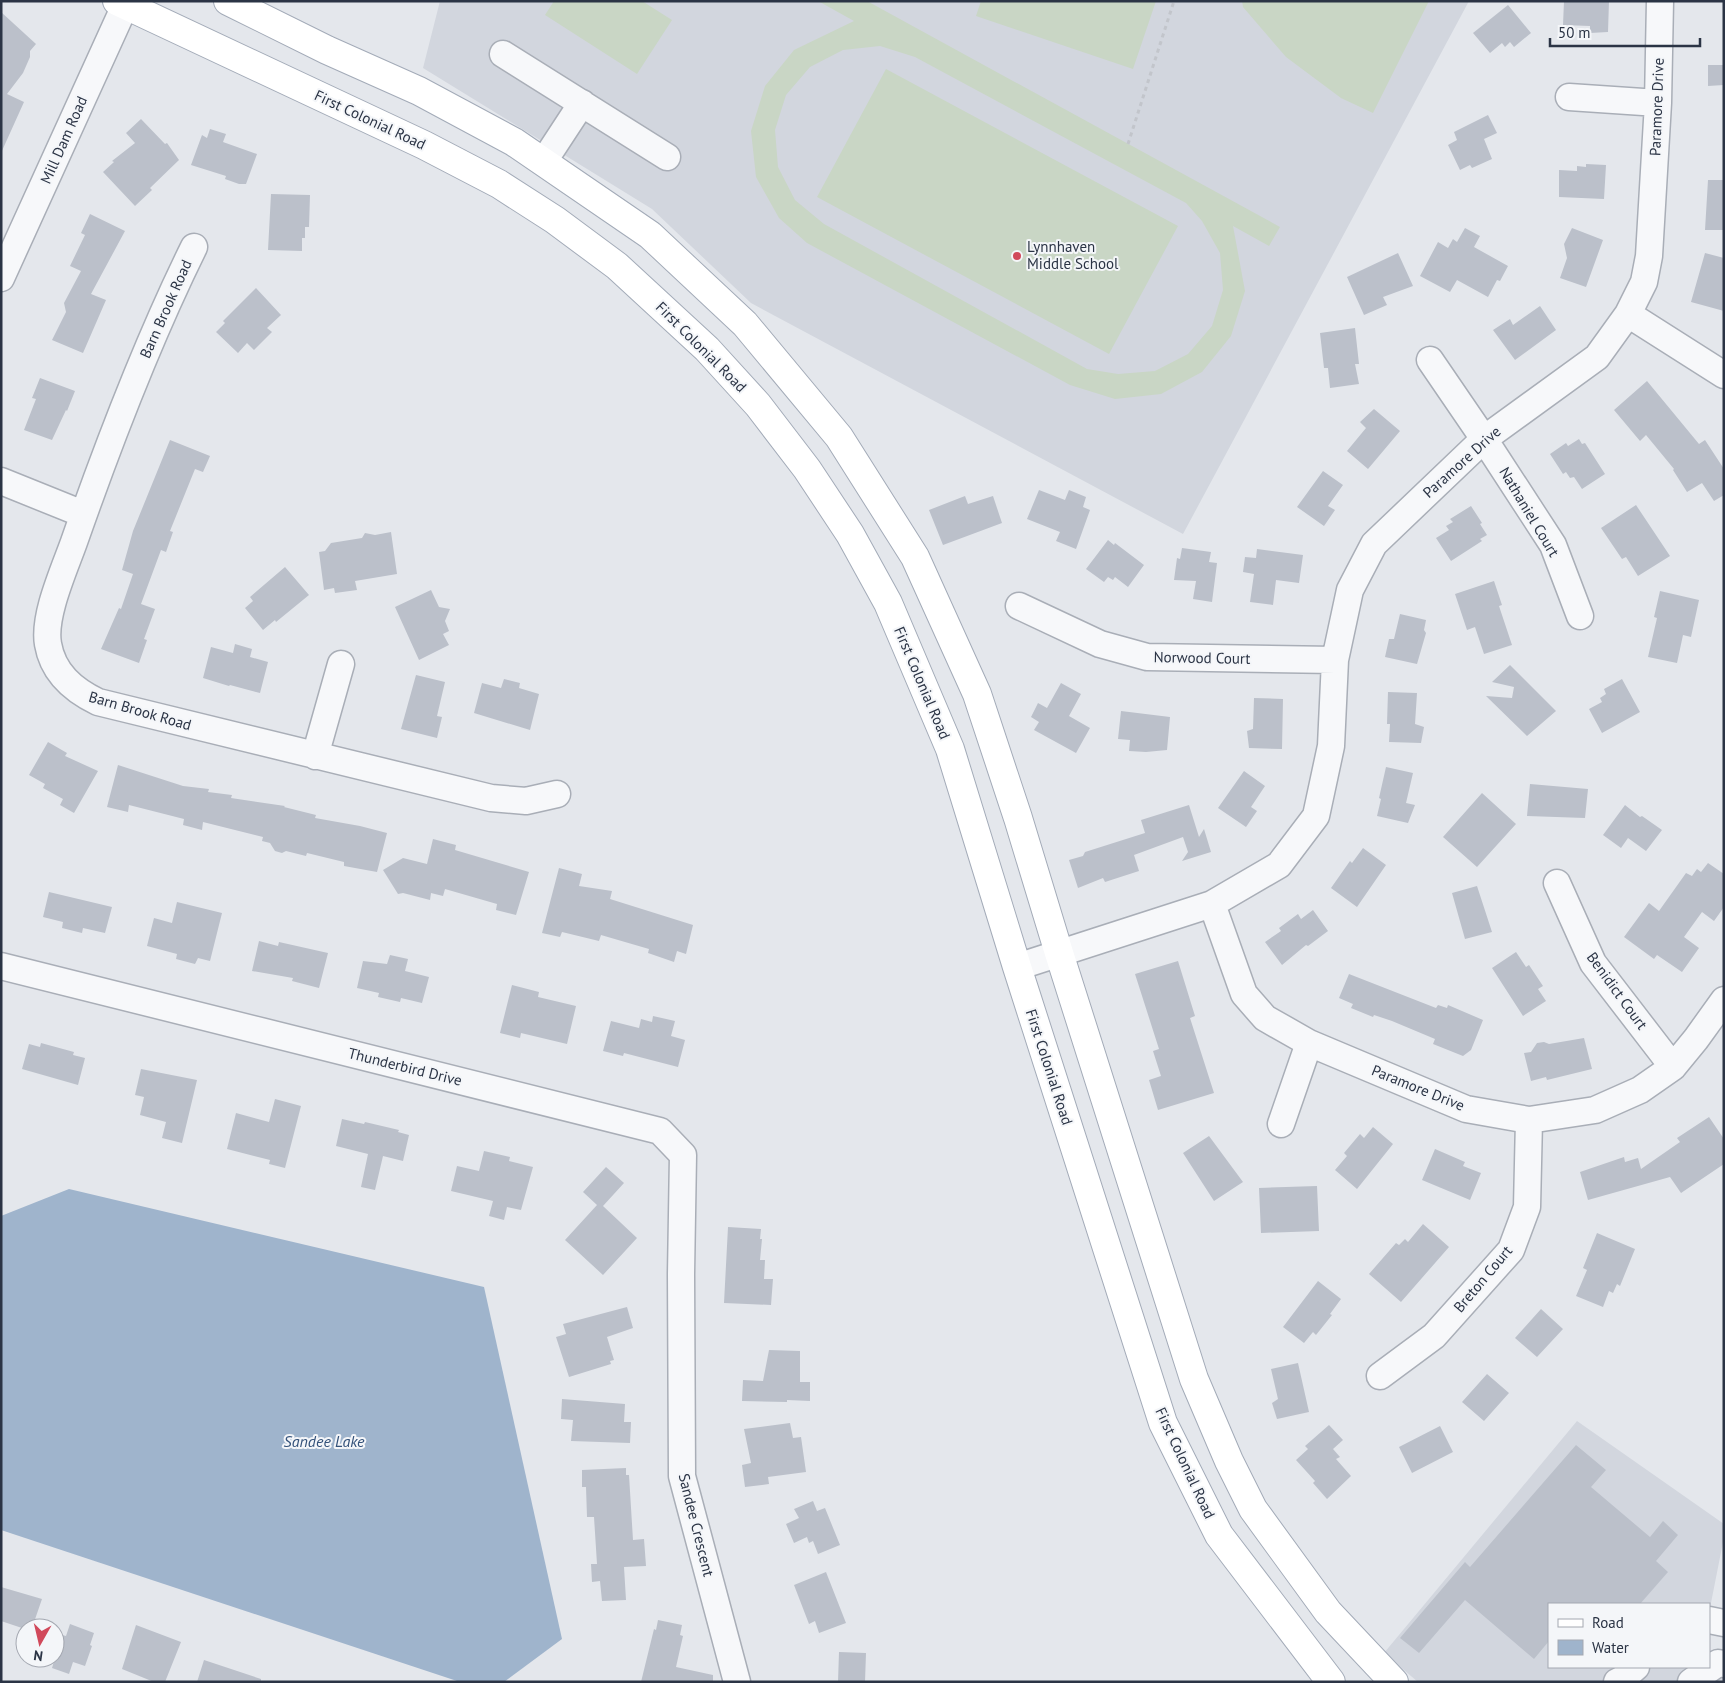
<svg xmlns="http://www.w3.org/2000/svg" width="1725" height="1683" viewBox="0 0 1725 1683" font-family="'PT Sans',sans-serif">
<style>
.built{fill:#d2d6de}
.pitch{fill:#c9d6c5;fill-rule:evenodd}
.water{fill:#9fb4cc}
.building{fill:#bbc0ca}
.lines{fill:none;stroke-linecap:round;stroke-linejoin:round}
.minor-casing{stroke:#a9aeb7;stroke-width:29}
.major-casing{stroke:#a3abb8;stroke-width:30}
.path{stroke:#c2c5cb;stroke-width:3;stroke-dasharray:4 4;stroke-linecap:butt}
.minor{stroke:#f7f8fa;stroke-width:26}
.major{stroke:#fff;stroke-width:28}
.poi-dot{fill:#d1495b;stroke:#f4f6f9;stroke-width:2}
.labels{text-anchor:middle;stroke-width:4;stroke-linejoin:round;paint-order:stroke}
.street-label{font-size:15px;fill:#2b3445;stroke:#f4f6f9}
.poi-label{font-size:15px;fill:#2b3445;stroke:#f4f6f9;text-anchor:start}
.water-label{font-size:16px;font-style:italic;fill:#34527a;stroke:#f4f6f9}
</style>
<rect width="100%" height="100%" fill="#e4e7ec"/>
<!-- built -->
<path class="built" d="M440 1H1469L1183 534 751 303 652 209 423 68Z
M1577 1421 1724 1524V1537L1709 1613V1604H1549V1667H1709V1650L1724 1653V1682H1418L1384 1653Z"/>
<!-- pitch -->
<path class="pitch" d="M554 1H642L672 20 637 74 545 15Z
M818 1H867L1280 227 1269 246 1233 226 1245 291 1231 336 1202 372 1161 394 1115 399 1070 385 807 243 779 218 756 177 751 131 765 86 794 50 854 21ZM880 46 915 57 1186 203 1202 221 1220 253 1223 290 1212 326 1188 354 1155 371 1118 374 1087 369 824 224 795 200 778 167 775 130 786 95 810 67 843 50Z
M981 1H1156L1133 69 976 16Z
M1242 1H1429L1373 113 1341 98 1286 57 1243 7Z
M886 69 1178 226 1109 354 817 197Z"/>
<!-- water -->
<path class="water" d="M69 1189 484 1287 562 1639 504 1682H460L1 1530V1216Z"/>
<!-- building -->
<path class="building" d="M1564 1H1609L1608 32 1590 33V26L1563 25Z
M1508 5 1531 33 1514 47 1510 42 1505 47 1502 43 1490 53 1473 33Z
M1 12 36 44 30 51V57L23 73 7 94 24 102 1 153Z
M1708 65H1724V85L1708 86Z
M1488 115 1497 133 1484 139 1492 159 1472 168 1470 165 1460 170 1448 145 1457 140 1454 132Z
M141 119 165 144 167 143 179 160 150 188 152 190 135 206 103 172 114 162 112 161 135 143 126 133Z
M210 129 226 134 223 142 257 154 246 184H239L225 179 226 176 191 165 202 135 207 138Z
M1586 164 1606 165 1604 199 1559 197V170L1577 171V166L1586 167Z
M1708 180H1724V230H1705Z
M271 194 310 195 309 227H305V238H302V251L268 250Z
M90 214 125 231 91 294 106 300 83 353 52 340 66 312 64 303 81 271 70 266 85 235 81 233Z
M1465 228 1480 236 1474 247 1508 266 1500 281 1497 280 1488 297 1457 280 1450 292 1420 276 1438 242 1448 248 1453 239 1457 242Z
M1572 228 1603 240 1586 287 1560 278 1567 258 1564 244Z
M1398 253 1413 286 1383 297 1387 305 1364 315 1347 277Z
M1705 253 1724 258V311L1691 302Z
M256 288 281 315 267 328 272 332 254 350 247 343 238 353 216 332 225 323 223 321Z
M1540 306 1556 330 1515 360 1493 330 1510 319 1513 325Z
M1355 328 1359 364H1355L1359 384 1330 388 1328 368H1324L1320 333Z
M40 378 75 391 67 411 66 410 52 440 24 430 36 399 32 398Z
M1647 381 1699 444 1705 440 1724 469V495L1714 501 1702 483 1687 492 1673 470 1674 469 1646 435 1640 441 1614 410Z
M1374 409 1400 431 1368 469 1347 451 1366 428 1360 422Z
M1579 439 1582 444 1585 443 1605 474 1582 489 1574 477 1570 478 1566 472 1563 474 1550 454 1566 443 1568 446Z
M170 440 210 456 203 472 195 469 170 531 173 532 166 552 161 550 141 604 155 609 144 639 147 640 139 663 101 649 119 608 121 609 133 574 122 570 133 531Z
M1323 471 1343 485 1328 506 1335 510 1324 526 1297 507Z
M1039 490 1065 500 1069 490 1086 497 1083 507 1090 510 1076 549 1056 541 1060 532 1027 519Z
M965 496 968 504 993 496 1002 523 943 545 929 510Z
M1636 505 1670 556 1638 576 1626 557 1622 559 1601 528Z
M1471 506 1482 523 1480 524 1487 535 1480 539 1482 541 1451 561 1436 538 1449 530 1446 526 1453 522 1450 519Z
M391 532 397 574 355 581 357 590 335 593 334 588 324 590 319 552 325 551 331 543 362 538 365 533 375 535Z
M1108 540 1114 545 1115 543 1144 565 1128 587 1115 577 1113 580 1108 577 1104 582 1086 569Z
M1182 548 1211 552 1209 562 1217 563 1212 602 1193 599 1196 581 1174 580 1177 558 1180 559Z
M1257 549 1303 555 1299 583 1276 580 1273 605 1250 602 1254 574 1243 572 1245 557 1256 558Z
M285 567 309 595 276 622 275 620 263 630 245 608 253 601 250 597Z
M1494 581 1502 605 1499 606 1512 645 1484 654 1475 627 1467 630 1455 594Z
M431 590 439 607 450 609 445 621 449 631 443 634 449 645 419 660 395 607Z
M1660 591 1699 600 1691 637 1683 635 1677 663 1648 657 1657 618 1654 617Z
M1400 614 1426 620 1424 630 1426 633 1417 664 1385 657 1389 639H1394Z
M235 644 252 649 250 657 268 662 260 693 230 685 229 686 203 678 211 647 233 653Z
M1510 665 1556 711 1527 736 1486 696 1512 698 1514 687 1492 682Z
M416 675 445 682 437 716 442 717 437 738 401 729Z
M504 679 520 683 519 688 539 694 530 730 474 713 482 683 501 688Z
M1622 679 1640 712 1602 733 1589 709 1602 702 1600 698 1606 694 1604 689Z
M1061 683 1081 694 1069 716 1090 728 1076 753 1034 730 1039 722 1031 717 1038 703 1047 708Z
M1388 692 1417 693 1415 724 1424 727 1421 743 1389 742 1390 724H1387Z
M1254 698 1283 699 1282 749 1249 748 1247 731 1253 729Z
M1121 711 1170 717 1167 750 1146 752 1129 751 1130 740 1118 739Z
M48 742 67 753 65 756 98 771 74 813 60 805 63 799 43 788 45 784 29 775Z
M118 765 183 786 209 789 208 792 232 795 231 798 285 806 284 807 316 815 315 818 360 826 387 833 377 872 344 866V862L307 853 306 856 286 851 282 853 275 851 270 843 262 841 263 837 203 822 202 830 183 825 184 819 129 805 128 812 107 807Z
M1386 767 1413 773 1406 803 1415 805 1408 823 1377 816 1381 799 1379 798Z
M1244 771 1265 786 1251 807 1257 811 1246 827 1218 808Z
M1530 784 1588 789 1585 818 1527 816Z
M1482 793 1516 824 1477 867 1443 837Z
M1189 805 1199 837 1204 829 1211 852 1182 861 1188 852 1183 837 1134 855 1139 871 1105 882 1103 878 1078 888 1069 860 1083 856 1085 852 1145 833 1141 820Z
M1625 805 1640 817 1642 816 1662 830 1646 851 1628 838 1621 848 1603 835Z
M433 839 456 845 455 850 529 872 516 915 496 910 497 904 445 889 443 896 431 893 430 900 403 893 398 894 383 870 403 858 427 864Z
M1363 848 1386 865 1357 907 1331 888 1350 861 1352 863Z
M1708 863 1724 874V907L1714 921 1702 912 1684 937 1699 948 1682 972 1657 955 1654 959 1624 937 1649 903 1659 911 1686 873 1692 876 1697 869 1701 872Z
M559 868 582 874 579 886 612 891 610 899 693 925 686 954 677 951 674 962 648 953 649 949 601 935 599 941 562 932 560 937 542 933Z
M1477 886 1492 932 1465 939 1452 893Z
M49 892 112 907 105 933 83 928 82 933 62 928 63 922 43 917Z
M177 902 222 913 210 961 198 958 195 964 176 959 177 954 147 946 154 918 172 923Z
M1313 910 1328 931 1308 946 1306 945 1282 965 1265 942 1281 931 1279 928 1298 914 1301 919Z
M259 941 278 946 279 942 328 953 319 988 292 981 293 978 252 971Z
M1516 952 1526 967 1529 965 1543 986 1538 989 1546 1001 1523 1016 1492 968Z
M390 955 408 959 405 971 429 977 422 1003 401 998 400 1002 378 997 379 993 357 988 363 961 387 964Z
M1178 961 1195 1016 1190 1018 1214 1093 1158 1110 1149 1080 1161 1076 1153 1051 1159 1049 1135 974Z
M1349 974 1436 1008 1438 1005 1447 1008 1448 1005 1483 1020 1471 1050 1463 1056 1433 1044 1435 1039 1392 1021 1374 1015 1373 1017 1351 1008 1353 1004 1339 998Z
M512 985 539 992 538 997 576 1006 567 1044 521 1033 520 1038 500 1033Z
M653 1016 675 1021 671 1036 685 1040 678 1067 624 1053 623 1056 603 1051 611 1021 639 1028 641 1019 652 1022Z
M1584 1038 1592 1069 1547 1080 1546 1077 1531 1081 1524 1053 1531 1052 1537 1043 1544 1042 1549 1044Z
M41 1043 74 1052 73 1055 85 1058 78 1085 22 1069 29 1044 40 1047Z
M141 1069 197 1080 182 1143 162 1138 166 1122 140 1115 144 1097 135 1095Z
M275 1099 301 1106 285 1168 269 1164 270 1160 227 1149 236 1113 269 1122Z
M1709 1117 1724 1139V1164L1681 1193 1670 1177 1588 1200 1580 1172 1624 1157 1625 1162 1638 1158 1641 1169 1680 1142 1677 1138Z
M342 1119 364 1124 365 1122 399 1130 398 1132 409 1135 403 1161 383 1156 375 1190 361 1187 368 1154 336 1146Z
M1373 1127 1393 1144 1357 1189 1335 1170 1347 1156 1344 1153 1360 1134 1364 1138Z
M1209 1136 1243 1182 1214 1201 1183 1153Z
M1435 1149 1465 1162 1463 1166 1481 1173 1470 1200 1422 1180Z
M484 1151 510 1157 509 1161 533 1167 521 1210 507 1207 504 1220 489 1216 493 1201 451 1191 457 1166 479 1171Z
M606 1167 624 1183 603 1206 637 1238 603 1275 565 1240 597 1205 583 1192Z
M1317 1186 1319 1231 1261 1233 1259 1188Z
M1423 1224 1449 1247 1401 1302 1369 1274 1396 1243 1399 1245 1405 1239 1408 1242Z
M728 1227 761 1229 760 1239H762L760 1260H765L764 1279H773L771 1305 724 1303Z
M1597 1233 1635 1249 1620 1286 1617 1284 1613 1293 1609 1291 1603 1307 1576 1296 1587 1270 1583 1268Z
M1318 1281 1341 1299 1330 1314 1332 1315 1316 1335 1313 1332 1304 1343 1283 1327Z
M627 1307 633 1328 607 1337 614 1360 610 1361 611 1364 569 1377 556 1337 566 1334 563 1324Z
M1541 1309 1563 1329 1537 1357 1515 1338Z
M769 1350 800 1351V1382H810V1401L787 1400V1402L742 1401 743 1380 763 1381Z
M1298 1363 1309 1412 1277 1419 1272 1403 1278 1399 1271 1369Z
M1487 1374 1509 1393 1484 1421 1462 1402Z
M562 1399 625 1404 624 1422H631L630 1443 571 1441 573 1420 561 1419Z
M790 1423 793 1438 801 1437 806 1472 768 1477 769 1484 745 1487 742 1465 751 1463 744 1429Z
M1329 1425 1343 1440 1333 1449 1340 1457 1336 1459 1351 1476 1327 1499 1313 1483 1315 1481 1296 1460 1308 1449 1305 1446Z
M1440 1426 1453 1452 1412 1473 1399 1447Z
M1576 1445 1606 1470 1591 1487 1650 1537 1663 1521 1678 1535 1656 1561 1668 1572 1640 1604H1549V1641L1534 1659 1465 1600 1419 1653 1400 1638 1465 1562 1470 1567Z
M626 1468V1475H629L633 1540 644 1539 646 1566 624 1567 626 1600 602 1601 600 1581 592 1582 591 1564H597L594 1517H587L586 1487H582V1470Z
M813 1501 817 1511 825 1508 840 1545 818 1554 813 1541 809 1543 807 1537 794 1543 786 1524 799 1518 794 1509Z
M826 1572 846 1623 819 1633 815 1621 809 1624 794 1585Z
M1 1587 42 1599 32 1628H22L1 1621Z
M658 1620 682 1625 680 1635 683 1636 676 1667 713 1675V1682H641L654 1629 656 1630Z
M70 1624 94 1633 90 1645 92 1646 85 1666 73 1662 69 1674 52 1668 62 1635 66 1636Z
M136 1625 181 1642 165 1682H154L122 1669Z
M839 1652 866 1653 865 1682H838Z
M204 1660 261 1679V1682H197Z"/>
<g class="lines">
<defs>
<path id="minor" d="M503 54 667 157
M1569 97 1658 103
M544 161 582 103
M194 247C147 342 109 442 74 542 64 570 43 616 48 644 53 673 73 690 98 702L491 798 526 801 557 794
M1 278 127 1
M1628 314 1724 375
M1430 360 1484 439 1553 545 1580 616
M1 481 83 514
M1019 606 1100 644 1147 657 1335 660
M315 756 341 664
M1557 883 1593 963 1673 1067
M1212 904 1244 994 1265 1018 1309 1043 1466 1109 1529 1120 1595 1110 1640 1090 1673 1067 1696 1039 1724 1000
M1 966 660 1131 683 1155 681 1274 682 1476 737 1682
M1017 967 1212 904 1279 865 1316 816 1331 746 1335 660 1350 590 1374 544 1484 439 1597 357 1628 314 1644 282 1649 256 1658 103 1660 1
M1281 1124 1309 1043
M1380 1376 1434 1336 1511 1250 1527 1207 1529 1120
M1709 1620 1724 1623
M1617 1682 1621 1680 1636 1667
M1691 1682 1718 1663 1724 1664"/>
<path id="major" d="M117 1 424 145 499 184 555 220 617 266 707 349 758 405 807 469 850 534 888 603 950 749 1017 967 1163 1423 1219 1535 1331 1682
M228 1 327 50 419 91 514 142 650 235 745 324 839 437 915 557 977 694 1018 818 1059 953 1194 1379 1229 1461 1253 1509 1328 1612 1394 1682"/>
</defs>
<!-- minor casing -->
<use href="#minor" class="minor-casing"/>
<!-- major casing -->
<use href="#major" class="major-casing"/>
<!-- path -->
<path class="path" d="M1128 144 1174 1"/>
<!-- minor -->
<use href="#minor" class="minor"/>
<!-- major -->
<use href="#major" class="major"/>
</g>
<!-- markers -->
<circle class="poi-dot" cx="1017" cy="256" r="5"/>
<g class="labels">
<!-- street labels -->
<g class="street-label">
<text transform="translate(1657 107) rotate(-88)" y="5">Paramore Drive</text>
<text transform="translate(370 120) rotate(25)" y="5">First Colonial Road</text>
<text transform="translate(64 140) rotate(-66)" y="5">Mill Dam Road</text>
<text transform="translate(166 309) rotate(-66)" y="5">Barn Brook Road</text>
<text transform="translate(701 347) rotate(45)" y="5">First Colonial Road</text>
<text transform="translate(1462 462) rotate(-42)" y="5">Paramore Drive</text>
<text transform="translate(1529 512) rotate(59)" y="5">Nathaniel Court</text>
<text transform="translate(1202 658) rotate(1)" y="5">Norwood Court</text>
<text transform="translate(922 683) rotate(67)" y="5">First Colonial Road</text>
<text transform="translate(140 711) rotate(16)" y="5">Barn Brook Road</text>
<text transform="translate(1617 991) rotate(54)" y="5">Benidict Court</text>
<text transform="translate(405 1067) rotate(14)" y="5">Thunderbird Drive</text>
<text transform="translate(1049 1067) rotate(72)" y="5">First Colonial Road</text>
<text transform="translate(1418 1088) rotate(22)" y="5">Paramore Drive</text>
<text transform="translate(1483 1279) rotate(-50)" y="5">Breton Court</text>
<text transform="translate(1185 1463) rotate(65)" y="5">First Colonial Road</text>
<text transform="translate(696 1525) rotate(76)" y="5">Sandee Crescent</text>
</g>
<!-- poi labels -->
<g class="poi-label">
<text x="1027" y="252">Lynnhaven<tspan x="1027" dy="17">Middle School</tspan></text>
</g>
<!-- water labels -->
<g class="water-label">
<text x="324" y="1447">Sandee Lake</text>
</g>
</g>
<!-- border -->
<rect width="1725" height="1683" fill="none" stroke="#2b3445" stroke-width="5"/>
<!-- legend -->
<rect x="1548" y="1603" width="162" height="65" fill="#f4f6f9" stroke="#a4a8b1"/>
<rect x="1558" y="1619" width="25" height="8" fill="#ffffff" stroke="#a4a8b1"/>
<text x="1592" y="1628" font-size="15" fill="#2b3445">Road</text>
<rect x="1558" y="1640" width="25" height="15" fill="#9fb4cc" stroke="#a4a8b1"/>
<text x="1592" y="1653" font-size="15" fill="#2b3445">Water</text>
<!-- north arrow -->
<g transform="translate(40 1643) rotate(188)"><circle r="24" fill="#f4f6f9" stroke="#a4a8b1"/>
<path d="M0-4L9 19L0 12L-9 19Z" fill="#d1495b"/>
<text y="-8" font-size="14" font-weight="bold" text-anchor="middle" fill="#2b3445">N</text>
</g>
<!-- scale -->
<path d="M1550 38v8h150v-8" fill="none" stroke="#2b3445" stroke-width="2.5"/>
<text x="1558" y="38" font-size="15" fill="#2b3445" stroke="#f4f6f9" stroke-width="4" paint-order="stroke">50 m</text>
</svg>
